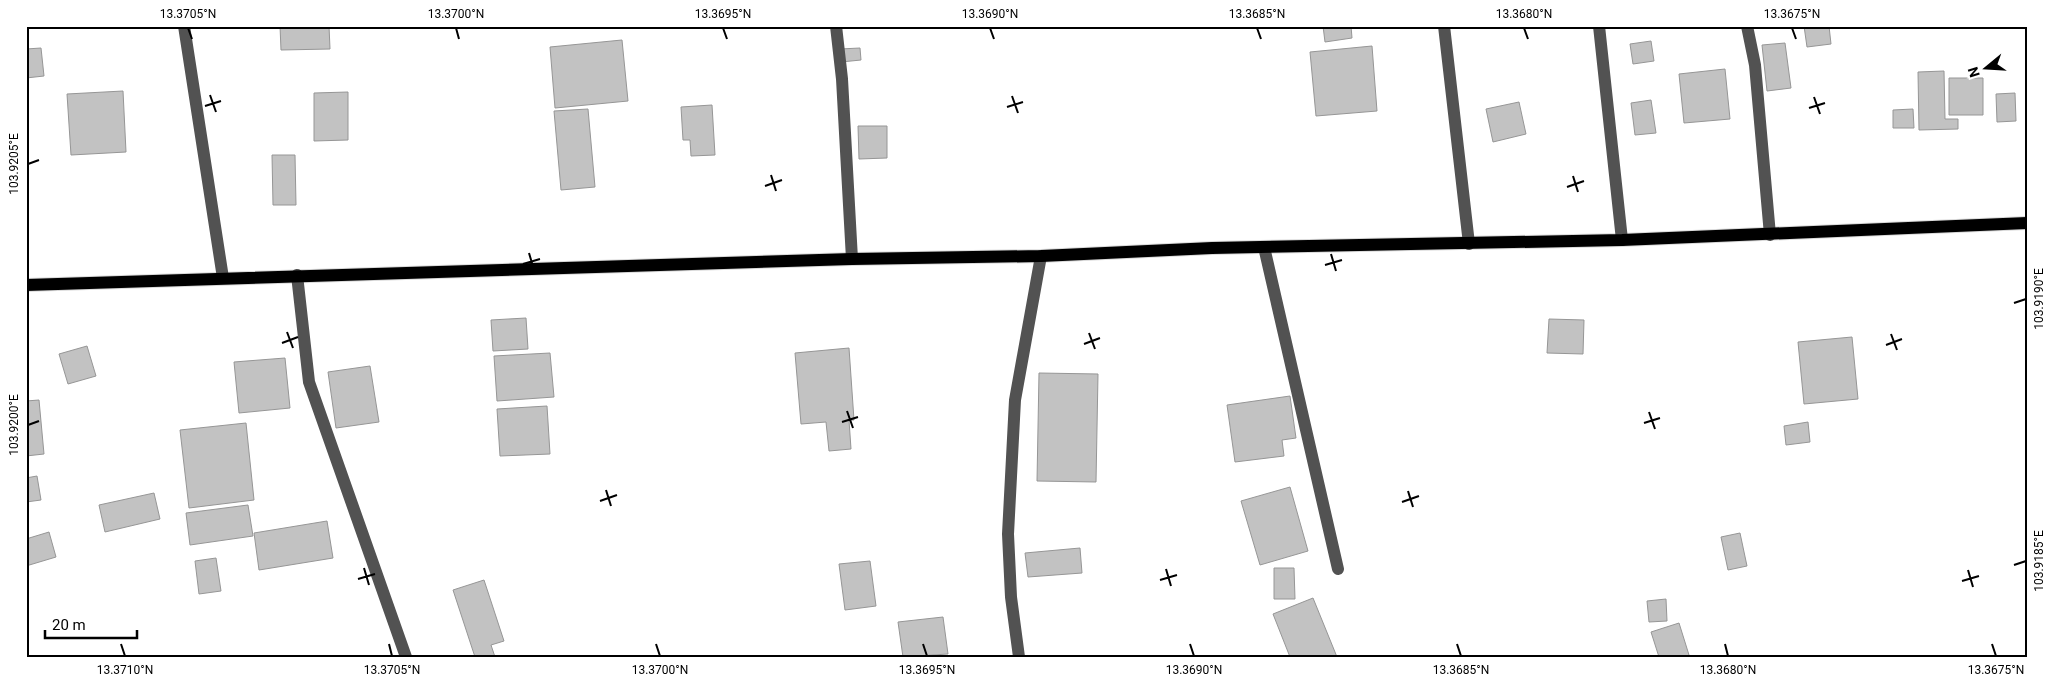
<svg xmlns="http://www.w3.org/2000/svg" width="2053" height="683" viewBox="0 0 2053 683" font-family="Roboto,sans-serif">
<style>
.building{fill:#c2c2c2;stroke:#969696}
.lines{fill:none;stroke-linecap:round;stroke-linejoin:round}
.major-casing{stroke:#dbdbdb;stroke-width:14}
.minor{stroke:#525252;stroke-width:12}
.major{stroke:#000;stroke-width:12}
.ticks{fill:none;stroke:#000;stroke-width:2}
.neatline{fill:none;stroke:#000;stroke-width:2}
.ticks-label{font-size:12px;text-anchor:middle;fill:#000}
</style>
<rect width="100%" height="100%" fill="#fff"/>
<!-- building -->
<path class="building" d="M280 26H329L330 49 281 50Z
M1323 26H1351L1352 38 1325 42Z
M1804 26H1829L1831 44 1807 47Z
M622 40 628 101 555 108 550 47Z
M1651 41 1654 61 1633 64 1630 44Z
M1785 43 1791 88 1767 91 1762 45Z
M1372 46 1377 111 1316 116 1310 52Z
M41 48 44 76 26 78V49Z
M860 48 861 60 841 62 840 49Z
M1725 69 1730 119 1684 123 1679 74Z
M1944 71 1945 119H1958V129L1919 130 1918 72Z
M1949 78H1983V115H1949Z
M123 91 126 152 71 155 67 94Z
M348 92V140L314 141V93Z
M2015 93 2016 121 1997 122 1996 94Z
M1651 100 1656 133 1635 135 1631 103Z
M1519 102 1526 134 1493 142 1486 109Z
M712 105 715 155 691 156 690 140H683L681 107Z
M588 109 595 187 561 190 554 111Z
M1913 109 1914 128H1893V110Z
M858 126H887V158L859 159Z
M272 155H295L296 205H273Z
M526 318 528 349 493 351 491 320Z
M1549 319 1584 320 1583 354 1547 353Z
M1852 337 1858 399 1804 404 1798 342Z
M87 346 96 376 68 384 59 354Z
M849 348 854 420H849L851 449 829 451 826 422 801 424 795 353Z
M550 353 554 397 497 401 494 356Z
M285 358 290 408 239 413 234 362Z
M370 366 379 422 336 428 328 372Z
M1039 373 1098 374 1096 482 1037 481Z
M1290 396 1296 438 1282 440 1284 456 1235 462 1227 405Z
M39 400 44 454 26 456V401Z
M547 406 550 454 500 456 497 409Z
M1808 422 1810 442 1786 445 1784 426Z
M246 423 254 500 189 508 180 430Z
M37 476 41 500 26 502V478Z
M1290 487 1308 551 1260 565 1241 501Z
M154 493 160 519 105 532 99 505Z
M248 505 253 536 190 545 186 513Z
M327 521 333 558 259 570 254 533Z
M49 532 56 557 26 566V539Z
M1740 533 1747 566 1728 570 1721 537Z
M1080 548 1082 573 1028 577 1025 553Z
M216 558 221 591 199 594 195 561Z
M870 561 876 606 845 610 839 564Z
M1274 568H1294L1295 599H1274Z
M484 580 504 641 491 645 495 657H475L453 590Z
M1313 598 1337 657H1290L1273 614Z
M1666 599 1667 621 1649 622 1647 601Z
M943 617 948 654 903 657 898 622Z
M1679 623 1689 655 1684 657H1659L1651 632Z"/>
<g class="lines">
<defs>
<path id="major" d="M26 285 852 259 1041 256 1212 248 1622 240 2027 223"/>
</defs>
<!-- major casing -->
<use href="#major" class="major-casing"/>
<!-- minor -->
<path class="minor" d="M184 26 223 278
M836 26 842 79 852 259
M1444 26 1469 244
M1599 26 1622 240
M1747 26 1755 65 1770 235
M1264 247 1338 569
M297 275 309 382 406 657
M1019 657 1011 597 1008 534 1015 400 1041 256"/>
<!-- major -->
<use href="#major" class="major"/>
</g>
<!-- ticks -->
<path class="ticks" d="M188 28 192 39M456 28 459 39M723 28 727 39M990 28 994 39M1257 28 1261 39M1524 28 1528 39M1792 28 1796 39M210 95 216 112M1012 96 1018 113M1814 97 1820 114M205 106 221 101M1007 107 1023 102M1809 108 1825 103M28 164 39 160M771 175 776 191M1573 176 1578 192M765 186 782 180M1567 187 1584 181M529 253 534 270M1331 254 1336 271M523 264 540 259M1325 265 1342 260M2014 303 2026 299M287 332 293 348M1089 333 1095 349M1891 334 1897 350M282 343 298 337M1084 344 1100 338M1886 345 1902 339M847 411 853 428M1649 412 1655 429M842 422 858 417M1644 423 1660 418M28 425 39 421M606 490 611 506M1408 491 1413 507M600 501 617 495M1402 502 1419 496M2014 565 2026 561M364 568 369 585M1166 569 1171 586M1968 570 1973 587M358 579 375 574M1160 580 1177 575M1962 581 1979 576M121 644 125 656M389 644 392 656M656 644 660 656M923 644 927 656M1190 644 1194 656M1457 644 1461 656M1725 644 1728 656M1992 644 1996 656"/>
<!-- border -->
<rect width="2053" height="683" fill="none" stroke="#ffffff" stroke-width="55"/>
<!-- north arrow -->
<g transform="translate(1986 68) rotate(252)" stroke="#ffffff" stroke-width="4" paint-order="stroke">
<path d="M0-4L9 19L0 12L-9 19Z" fill="#000000"/>
<text y="-8" font-size="14" font-weight="bold" text-anchor="middle" fill="#000000">N</text>
</g>
<!-- scale -->
<path d="M45 630v8h92v-8" fill="none" stroke="#000000" stroke-width="2.5"/>
<text x="52" y="630" font-size="15" fill="#000000" stroke="#ffffff" stroke-width="4" paint-order="stroke">20 m</text>
<rect x="28" y="28" width="1998" height="628" class="neatline"/>
<g class="ticks-label">
<text x="188" y="18">13.3705°N</text>
<text x="456" y="18">13.3700°N</text>
<text x="723" y="18">13.3695°N</text>
<text x="990" y="18">13.3690°N</text>
<text x="1257" y="18">13.3685°N</text>
<text x="1524" y="18">13.3680°N</text>
<text x="1792" y="18">13.3675°N</text>
<text transform="translate(14 164) rotate(-90)" y="4">103.9205°E</text>
<text transform="translate(2039 299) rotate(-90)" y="4">103.9190°E</text>
<text transform="translate(14 425) rotate(-90)" y="4">103.9200°E</text>
<text transform="translate(2039 561) rotate(-90)" y="4">103.9185°E</text>
<text x="125" y="674">13.3710°N</text>
<text x="392" y="674">13.3705°N</text>
<text x="660" y="674">13.3700°N</text>
<text x="927" y="674">13.3695°N</text>
<text x="1194" y="674">13.3690°N</text>
<text x="1461" y="674">13.3685°N</text>
<text x="1728" y="674">13.3680°N</text>
<text x="1996" y="674">13.3675°N</text>
</g>
</svg>
